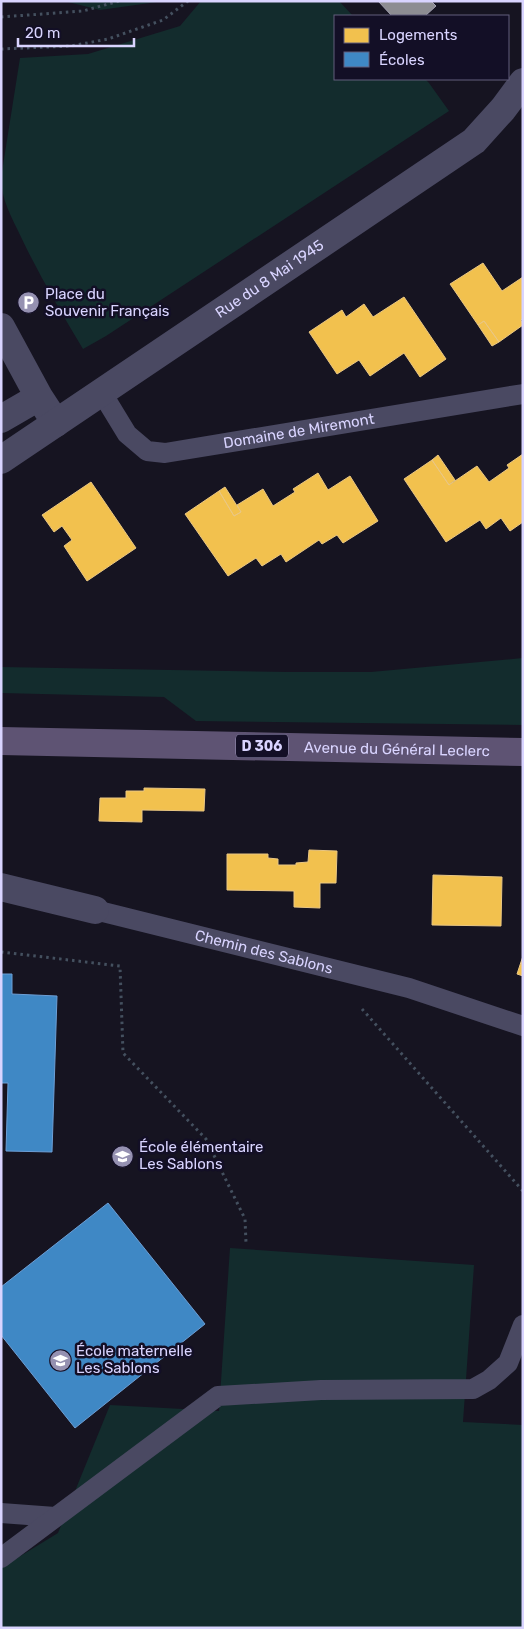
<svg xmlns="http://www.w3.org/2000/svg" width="524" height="1629" viewBox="0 0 524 1629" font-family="Rubik,sans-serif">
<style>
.green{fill:#132c2d}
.homes{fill:#f2c14e;stroke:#eac783}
.schools{fill:#3f88c5;stroke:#6d9fd6}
.industry{fill:#8d8d92;stroke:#a4a2b3}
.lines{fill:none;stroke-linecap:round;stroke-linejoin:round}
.path{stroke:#44505f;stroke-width:3;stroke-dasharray:2.5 4;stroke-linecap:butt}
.service{stroke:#4a4962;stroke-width:20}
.minor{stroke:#4a4962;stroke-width:28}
.tertiary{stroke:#4a4962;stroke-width:28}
.primary{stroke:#5e5373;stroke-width:28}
.labels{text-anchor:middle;stroke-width:5;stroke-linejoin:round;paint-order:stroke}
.shield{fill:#130f26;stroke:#9e99be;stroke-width:1}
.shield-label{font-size:14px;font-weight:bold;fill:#d9d4ff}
.street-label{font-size:15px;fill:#d9d4ff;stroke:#130f26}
.poi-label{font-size:15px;fill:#d9d4ff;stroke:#130f26;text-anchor:start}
</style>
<rect width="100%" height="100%" fill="#161421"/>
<!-- green -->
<path class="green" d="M64 1H164L100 10Z
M201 1H339L353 16H335V79H425L429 83 449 111 106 336 83 349C61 312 39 275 21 237 12 218 1 199 1 178L20 58 88 54 180 26Z
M523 658V725L196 721 164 697 1 693V667L288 672H371Z
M230 1248 474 1265 463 1422 523 1425V1628H1V1568L58 1533 110 1405 219 1411Z"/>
<!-- homes -->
<path class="homes" d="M483 263 502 291 523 277V318L521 320 523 325 499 342 484 321 478 325 450 284Z
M404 297 446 359 420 377 404 353 370 376 359 360 337 374 309 332 342 310 346 317 364 304 373 317Z
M484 321 499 342 492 346 478 325Z
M523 454V522L510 531 501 518 486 529 480 520 446 542 404 479 432 460 449 485 477 466 489 482 509 468 507 465Z
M438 455 455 480 449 485 432 460Z
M318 473 328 490 350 476 378 521 343 543 337 535 322 544 319 540 286 562 281 554 262 566 256 558 228 576 185 514 219 491 234 516 241 512 237 505 263 489 273 506 295 492 293 489Z
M91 482 136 548 87 581 64 546 72 540 62 526 54 532 42 515Z
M225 487 241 512 234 516 219 491Z
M144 788 205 789 204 811 142 810V822L99 821 100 798H126V791H144Z
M309 850 337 851 336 883H320V908L294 907V891L227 890V854H268V858L278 859V865H296V863L308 862Z
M433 875 502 877 501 926 432 925Z
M523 956V976L517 974Z"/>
<!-- schools -->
<path class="schools" d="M1 974H12V994L57 996 52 1152 6 1151 8 1083H1Z
M108 1203 205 1324 75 1428 1 1335V1287Z"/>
<!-- industry -->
<path class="industry" d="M378 1H431L436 6 425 16H392Z"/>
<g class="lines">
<!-- path -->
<path class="path" d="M1 17 83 11 119 1
M1 49 71 46 108 39 163 20 188 1
M1 952 120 966 123 1053 206 1139 245 1219 246 1243
M362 1009 523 1191"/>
<!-- service -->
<g class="service">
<path id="s1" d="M102 393 127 434 147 451 165 453 523 394"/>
<path id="s2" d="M95 910 409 988 523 1026"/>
<path d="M1 1513 55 1517"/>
<path d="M1 1558 218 1396 321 1390 473 1389 489 1380 508 1363 523 1325"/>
</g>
<!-- minor -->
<path class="minor" d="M1 327 39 397 56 423
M1 419 39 397
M1 887 95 910"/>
<!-- tertiary -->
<path class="tertiary" id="s3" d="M1 460 474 141 503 109 523 82"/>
<!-- primary -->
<path class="primary" id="s4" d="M1 741 523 752"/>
</g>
<!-- icons -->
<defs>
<symbol id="parking-disc" viewBox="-11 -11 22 22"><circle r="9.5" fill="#9591b1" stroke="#130f26"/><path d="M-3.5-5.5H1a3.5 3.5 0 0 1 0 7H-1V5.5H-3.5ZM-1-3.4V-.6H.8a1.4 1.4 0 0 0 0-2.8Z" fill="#fff"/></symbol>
<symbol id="school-disc" viewBox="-11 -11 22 22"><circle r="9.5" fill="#9591b1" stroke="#130f26"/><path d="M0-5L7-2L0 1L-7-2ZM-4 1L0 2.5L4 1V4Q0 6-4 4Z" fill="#fff"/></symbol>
</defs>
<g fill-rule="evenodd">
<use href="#parking-disc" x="16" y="290" width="25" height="25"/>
<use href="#school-disc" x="110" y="1144" width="25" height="25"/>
<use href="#school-disc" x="48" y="1348" width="25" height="25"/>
</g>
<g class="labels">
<!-- shield labels -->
<rect class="shield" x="236" y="734.5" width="52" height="23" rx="4"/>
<g class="shield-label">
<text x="262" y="751">D 306</text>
</g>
<!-- street labels -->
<g class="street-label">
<text dy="5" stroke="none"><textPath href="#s3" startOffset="324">Rue du 8 Mai 1945</textPath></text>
<text dy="5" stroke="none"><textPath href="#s1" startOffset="228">Domaine de Miremont</textPath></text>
<text dy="5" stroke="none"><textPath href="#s4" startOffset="396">Avenue du Général Leclerc</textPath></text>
<text dy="5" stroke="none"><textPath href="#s2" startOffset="174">Chemin des Sablons</textPath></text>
</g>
<!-- poi labels -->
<g class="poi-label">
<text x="45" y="299">Place du<tspan x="45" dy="17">Souvenir Français</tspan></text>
<text x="139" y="1152">École élémentaire<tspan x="139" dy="17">Les Sablons</tspan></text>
<text x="76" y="1356">École maternelle<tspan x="76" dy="17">Les Sablons</tspan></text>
</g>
</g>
<!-- border -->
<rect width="524" height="1629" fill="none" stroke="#d9d4ff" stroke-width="5"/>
<!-- legend -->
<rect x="334" y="15" width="175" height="65" fill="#130f26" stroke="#625e7d"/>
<rect x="344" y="28" width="25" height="15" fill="#f2c14e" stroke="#625e7d"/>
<text x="379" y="40" font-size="15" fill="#d9d4ff">Logements</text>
<rect x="344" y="52" width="25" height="15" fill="#3f88c5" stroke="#625e7d"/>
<text x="379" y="65" font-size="15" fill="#d9d4ff">Écoles</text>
<!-- scale -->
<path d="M18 38v8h116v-8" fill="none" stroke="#d9d4ff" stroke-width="2.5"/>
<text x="25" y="38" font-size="15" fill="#d9d4ff" stroke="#130f26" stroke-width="4" paint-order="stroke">20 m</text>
</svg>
